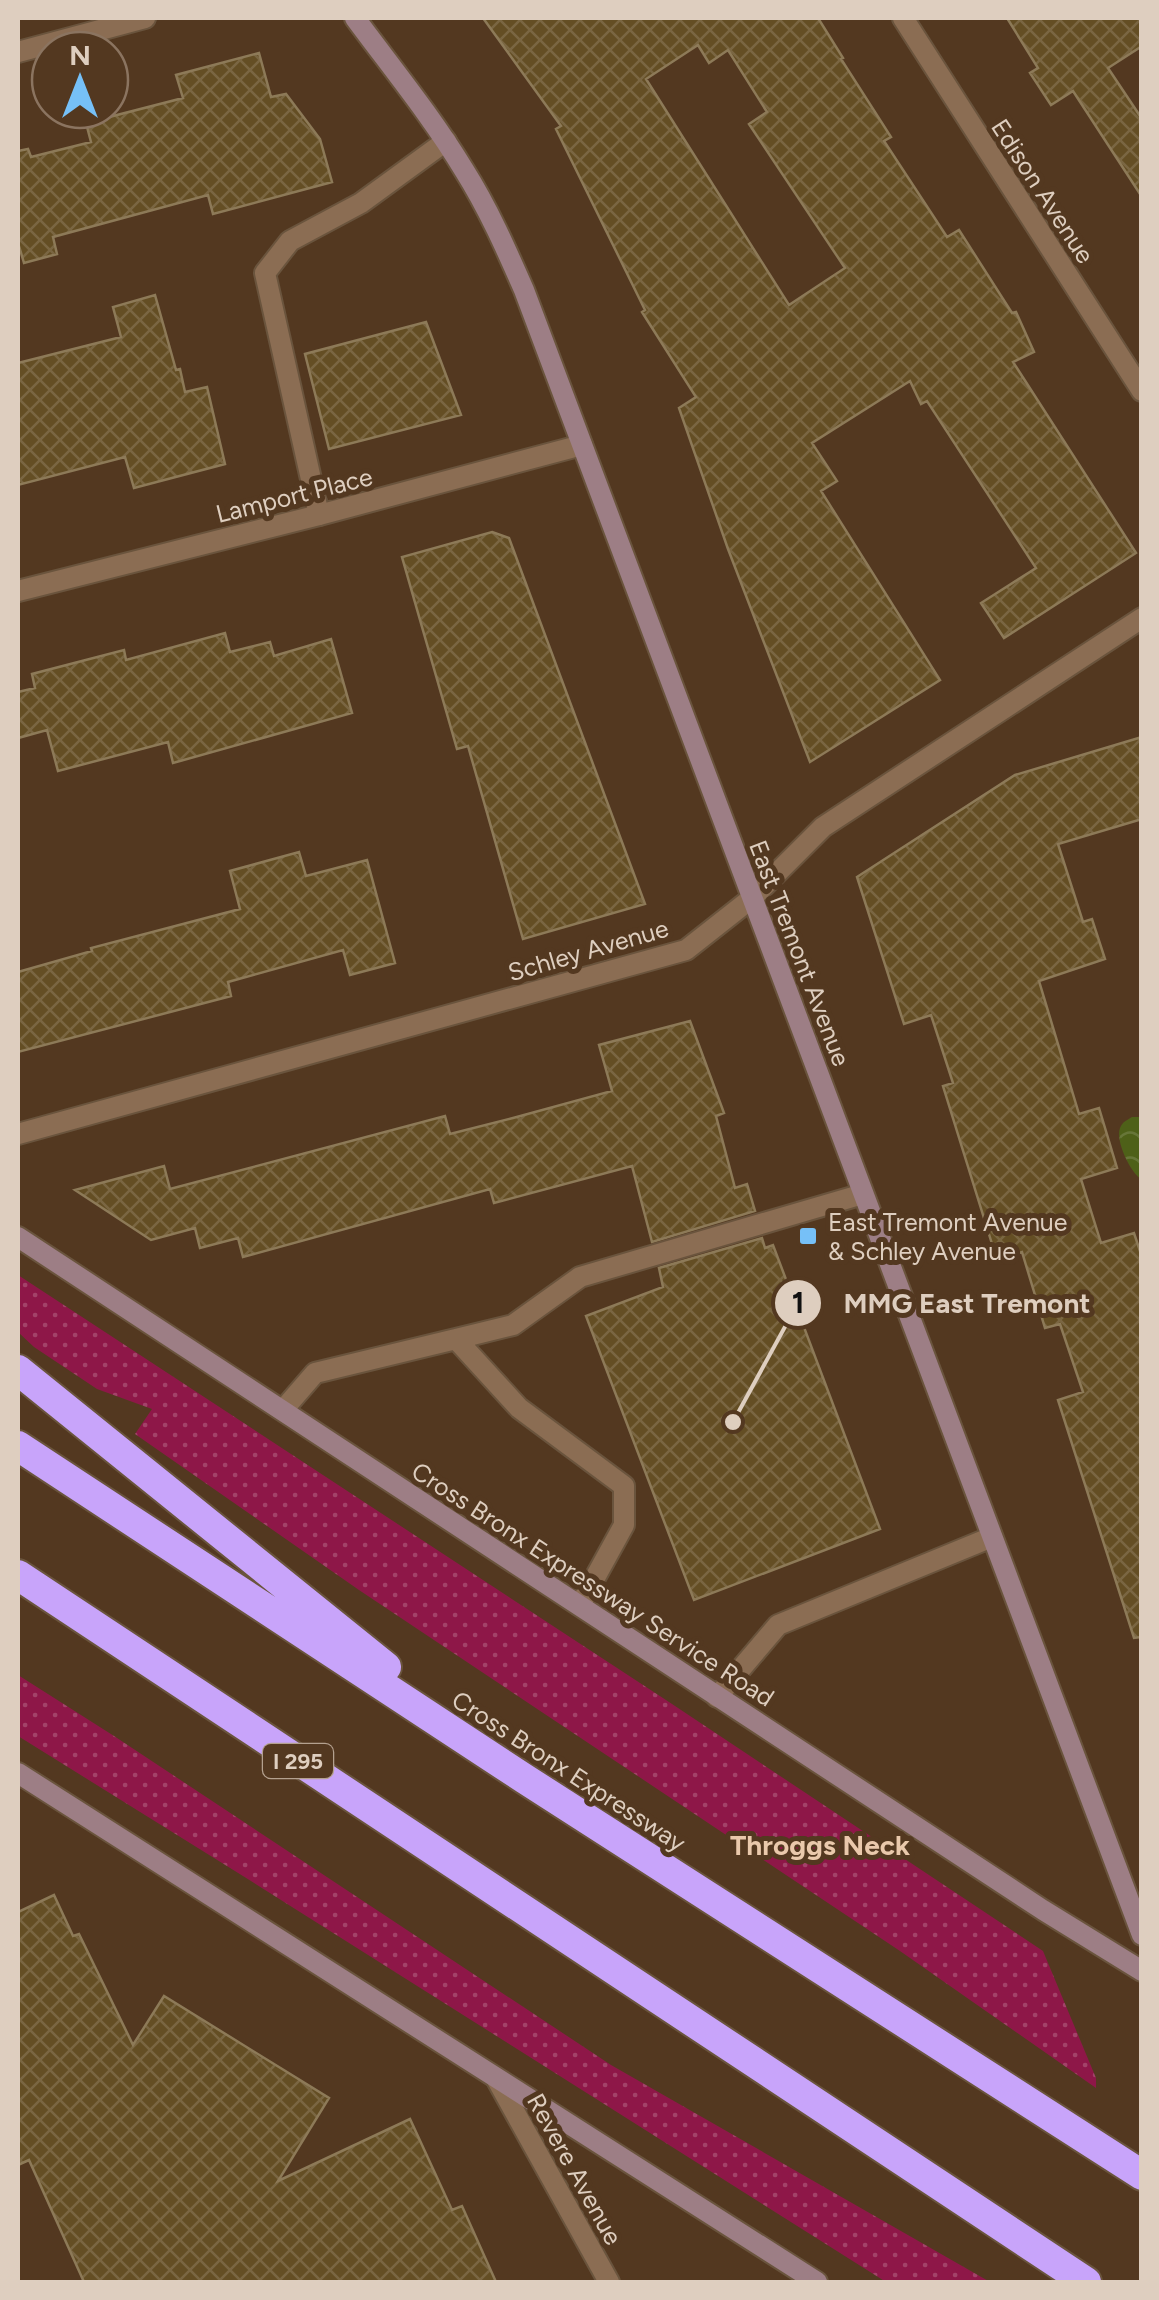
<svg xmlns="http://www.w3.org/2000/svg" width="1159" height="2300" viewBox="0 0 1159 2300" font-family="Figtree,sans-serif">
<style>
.green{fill:url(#green-dots)}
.water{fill:url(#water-waves)}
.building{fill:url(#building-cross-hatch);stroke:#8d7a58;stroke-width:2.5;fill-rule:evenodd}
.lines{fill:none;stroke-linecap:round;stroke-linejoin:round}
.service-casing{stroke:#6a543d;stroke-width:24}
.minor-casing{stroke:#6a543d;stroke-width:24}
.secondary-casing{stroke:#6a543d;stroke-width:24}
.motorway-casing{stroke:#6a543d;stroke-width:34}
.service{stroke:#8b6d53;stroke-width:20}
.minor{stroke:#8b6d53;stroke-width:20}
.secondary{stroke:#9d7e85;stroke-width:20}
.motorway{stroke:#c8a4fa;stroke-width:30}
.poi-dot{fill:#76c0f7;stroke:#533820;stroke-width:4}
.labels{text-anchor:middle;stroke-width:10;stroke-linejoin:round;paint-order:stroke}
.shield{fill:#533820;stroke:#b4a18f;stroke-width:2.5}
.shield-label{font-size:22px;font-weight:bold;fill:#decebf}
.street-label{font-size:25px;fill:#decebf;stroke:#533820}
.poi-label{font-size:25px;fill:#decebf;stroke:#533820;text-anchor:start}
.neighbourhood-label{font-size:28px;font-weight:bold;fill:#eac9ac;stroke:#533820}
.leader{fill:none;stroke:#decebf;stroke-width:4}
.callout-dot{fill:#decebf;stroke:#533820;stroke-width:4}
.mark-label{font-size:30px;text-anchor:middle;font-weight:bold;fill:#111}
.callout-label{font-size:28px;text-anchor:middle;font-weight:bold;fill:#decebf;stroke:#533820;stroke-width:10;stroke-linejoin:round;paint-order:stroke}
</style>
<defs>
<pattern id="green-dots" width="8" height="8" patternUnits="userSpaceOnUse" patternTransform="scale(2.5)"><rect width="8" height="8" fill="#8e1748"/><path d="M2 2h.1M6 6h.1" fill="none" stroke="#a34269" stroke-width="1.8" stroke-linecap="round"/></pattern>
<pattern id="water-waves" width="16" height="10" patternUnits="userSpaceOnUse" patternTransform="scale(2.5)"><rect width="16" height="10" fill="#4e6018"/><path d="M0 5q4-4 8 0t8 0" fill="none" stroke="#677638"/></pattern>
<pattern id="building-cross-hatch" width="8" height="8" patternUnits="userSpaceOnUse" patternTransform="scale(2.5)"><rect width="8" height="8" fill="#644e24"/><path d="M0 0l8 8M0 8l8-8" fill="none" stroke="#7a6642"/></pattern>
</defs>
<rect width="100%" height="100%" fill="#533820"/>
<!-- green -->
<path class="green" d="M18 1275 669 1702 1043 1951 1096 2078V2088L900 1951 359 1590 135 1434 152 1409 97 1389 34 1347 18 1332Z
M18 1675 114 1736 611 2065 990 2282H886L251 1881 18 1736Z"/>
<!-- water -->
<path class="water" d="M1132 1117H1141V1179C1131 1173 1115 1141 1120 1128 1123 1121 1126 1121 1132 1117Z"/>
<!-- building -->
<path class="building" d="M483 18H818L843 58 841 59 891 137 884 141 947 237 959 230 1012 313 1016 312 1034 352 1013 362 1136 553 1004 638 981 603 1036 568 927 401 921 404 910 381 812 443 837 481 821 491 940 680 810 762 728 549 679 408 696 397 642 312 645 310 556 129 561 126ZM698 45 709 63 728 50 767 112 749 124 845 268 789 305 646 79Z
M1007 18H1142V46L1108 68 1142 119V197L1073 91 1051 105 1030 73 1038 68Z
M259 53 271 97 286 94 320 139 332 182 213 214 208 195 53 237 57 254 24 263 19 246 18 247V151L28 149 31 157 91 142 86 123 183 98 176 75Z
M155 295 176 370 180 369 185 392 207 387 225 464 134 488 125 457 18 485V363L121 337 113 307Z
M426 322 461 415 329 449 305 354Z
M492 532 509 538 645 904 523 939 468 746 457 749 402 557Z
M225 633 230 652 270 642 274 656 331 639 352 713 173 763 168 742 58 771 47 730 18 738V692L35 688 32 674 124 650 126 660Z
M1142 737V819L1058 844 1083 922 1092 919 1105 959 1039 981 1079 1114 1099 1108 1117 1168 1081 1179 1101 1243 1134 1233 1142 1257V1637L1134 1638 1058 1400 1083 1392 1060 1324 1045 1328 1022 1252 997 1260 943 1086 953 1083 931 1015 904 1024 857 877 1015 775Z
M299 852 306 876 367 860 395 963 350 975 343 950 228 982 231 996 18 1052V972L92 951 91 948 240 909 230 871Z
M690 1021 724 1113 716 1116 735 1188 747 1184 755 1211 652 1242 632 1166 494 1203 490 1189 243 1257 238 1238 200 1248 195 1228 151 1240 75 1190 164 1166 170 1189 445 1116 450 1134 513 1118 612 1091 599 1045Z
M762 1238 765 1248 773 1245 880 1529 694 1600 586 1316 663 1287 659 1268Z
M54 1895 73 1936 79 1934 133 2045 164 1996 329 2098 278 2181 410 2119 452 2210 462 2206 496 2282H84L29 2160 18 2165V1912Z"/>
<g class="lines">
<defs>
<path id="service" d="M319 515 265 273 290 241 361 203 446 141
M456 1339 513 1325 580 1277 863 1194
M283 1410 315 1373 456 1339 519 1408 624 1486V1525L580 1605
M717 1697 778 1625 992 1537"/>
<path id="minor" d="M903 18 1142 391
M18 52 145 18
M18 591 319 515 582 445
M18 1134 686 950 752 898 823 827 1142 618
M497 2080 609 2282"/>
<path id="secondary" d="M355 18C392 68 432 117 464 170 488 208 506 249 524 290L1142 1935
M18 1237 1043 1910 1142 1971
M18 1773 817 2282"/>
<path id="motorway" d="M18 1370 386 1667
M18 1446 525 1779 1142 2175
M18 1575 1086 2282"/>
</defs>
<!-- service casing -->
<use href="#service" class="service-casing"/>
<!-- minor casing -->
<use href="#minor" class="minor-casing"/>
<!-- secondary casing -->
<use href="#secondary" class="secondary-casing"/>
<!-- motorway casing -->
<use href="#motorway" class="motorway-casing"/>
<!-- service -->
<use href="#service" class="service"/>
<!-- minor -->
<use href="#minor" class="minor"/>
<!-- secondary -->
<use href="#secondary" class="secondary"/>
<!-- motorway -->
<use href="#motorway" class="motorway"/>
</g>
<!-- markers -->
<rect class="poi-dot" x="798" y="1226" width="20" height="20" rx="5"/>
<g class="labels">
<!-- shield labels -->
<rect class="shield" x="263" y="1744" width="70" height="34" rx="8"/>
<g class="shield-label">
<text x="298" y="1769">I 295</text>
</g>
<!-- street labels -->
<g class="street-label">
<text transform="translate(1043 191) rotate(57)" y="9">Edison Avenue</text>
<text transform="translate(294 495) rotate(-14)" y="9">Lamport Place</text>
<text transform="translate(588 950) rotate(-16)" y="9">Schley Avenue</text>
<text transform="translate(800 953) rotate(69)" y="9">East Tremont Avenue</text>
<text transform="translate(593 1584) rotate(33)" y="9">Cross Bronx Expressway Service Road</text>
<text transform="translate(569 1771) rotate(33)" y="9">Cross Bronx Expressway</text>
<text transform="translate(575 2169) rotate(61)" y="9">Revere Avenue</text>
</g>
<!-- poi labels -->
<g class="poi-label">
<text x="828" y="1231">East Tremont Avenue<tspan x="828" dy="29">&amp; Schley Avenue</tspan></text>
</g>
<!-- neighbourhood labels -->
<g class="neighbourhood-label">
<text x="820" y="1855">Throggs Neck</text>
</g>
</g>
<!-- callouts -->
<path class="leader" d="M733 1422L798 1303"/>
<g class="callout-dot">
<circle cx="733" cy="1422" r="10"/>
<circle cx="798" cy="1303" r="25"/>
</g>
<g class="mark-label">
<text x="798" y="1313">1</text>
</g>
<g class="callout-label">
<text x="967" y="1313">MMG East Tremont</text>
</g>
<!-- border -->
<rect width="1159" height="2300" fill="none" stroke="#decebf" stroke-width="40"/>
<!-- north arrow -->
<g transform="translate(80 80)"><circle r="48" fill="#533820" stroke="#8b7460" stroke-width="2.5"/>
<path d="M0-8L18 38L0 25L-18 38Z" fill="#76c0f7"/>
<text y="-15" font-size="28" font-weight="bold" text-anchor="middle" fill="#decebf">N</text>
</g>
</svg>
